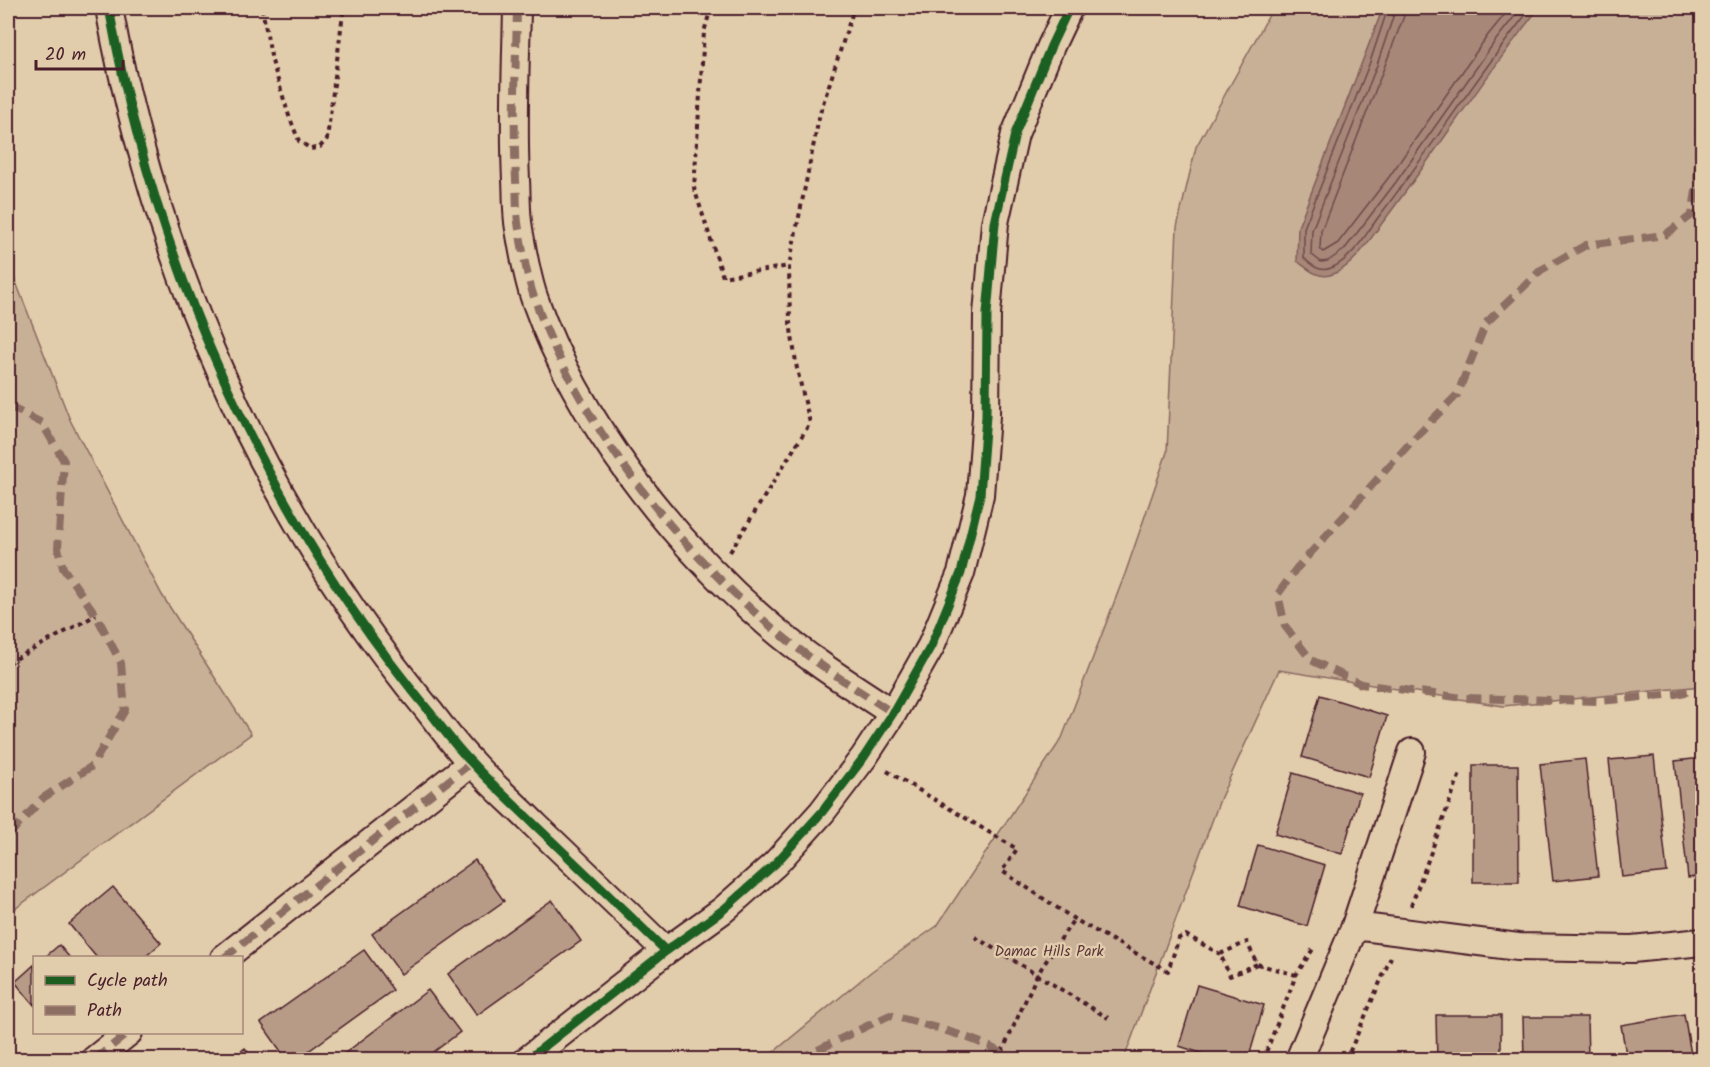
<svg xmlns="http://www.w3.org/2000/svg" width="1710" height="1067" viewBox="0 0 1710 1067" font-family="Kalam,sans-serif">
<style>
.green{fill:#c8b096;stroke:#896860;stroke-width:1.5}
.water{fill:#a68778;stroke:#815d59;stroke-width:1.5}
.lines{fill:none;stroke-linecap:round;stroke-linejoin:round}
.shore{stroke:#6f494a;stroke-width:1.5}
.building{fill:#b79b87;stroke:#4a1f2b;stroke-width:1.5}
.street-casing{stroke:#4a1f2b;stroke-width:30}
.path{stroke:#4a1f2b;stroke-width:4;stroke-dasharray:4.5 4.5;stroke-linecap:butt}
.street{stroke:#e1ccab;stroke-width:26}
.quiet{stroke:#8d6e63;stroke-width:8;stroke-dasharray:15 8;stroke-linecap:butt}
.cycleway-casing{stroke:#e1ccab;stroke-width:13}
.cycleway{stroke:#1b5e20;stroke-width:9}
.labels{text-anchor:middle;stroke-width:4.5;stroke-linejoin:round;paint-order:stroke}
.park-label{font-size:15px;fill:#5d353b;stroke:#e1ccab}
</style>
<rect width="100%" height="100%" fill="#e1ccab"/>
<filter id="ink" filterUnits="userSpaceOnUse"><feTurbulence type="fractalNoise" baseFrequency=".0167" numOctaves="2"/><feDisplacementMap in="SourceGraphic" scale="12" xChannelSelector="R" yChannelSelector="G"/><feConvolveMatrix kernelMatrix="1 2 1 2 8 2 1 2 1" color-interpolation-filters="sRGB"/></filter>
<g filter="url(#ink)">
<!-- green -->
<path class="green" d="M1273 8H1702V686L1503 706 1279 670 1221 797 1124 1059 764 1060 872 971 937 926 1062 738 1125 574 1167 452 1177 227 1196 147Z
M8 262 70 420 162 595 251 734 8 914Z"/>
<!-- water -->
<path class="water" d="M1383 8H1539C1485 76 1438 149 1386 218 1371 237 1356 265 1333 274 1319 280 1308 269 1297 261L1298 227Z"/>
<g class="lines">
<!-- shore -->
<path class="shore" d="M1388 8 1370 62 1304 228V258C1311 265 1320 273 1331 268 1353 259 1367 232 1380 215 1432 147 1478 75 1531 8
M1396 8 1377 65 1312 230 1311 254 1321 262 1328 261 1344 250 1396 182 1496 40 1521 8
M1405 8 1404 16 1321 231 1320 249 1323 252 1338 243 1389 177 1488 35 1510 8"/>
</g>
<!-- building -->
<path class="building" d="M1320 695 1387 716 1369 777 1302 757Z
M1654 756 1667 872 1622 877 1609 760Z
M1702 758V876L1688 878 1675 761Z
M1585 759 1598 876 1553 881 1540 764Z
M1473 765H1518L1519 882H1473Z
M1293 773 1360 793 1342 854 1275 834Z
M1258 845 1325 865 1307 926 1240 906Z
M475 860 504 901 401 974 372 934Z
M113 887 161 943 144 958H97L69 924Z
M552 900 581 941 477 1015 448 974Z
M59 945 70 958H44Z
M364 950 393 990 296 1060H287L261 1023Z
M34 965V1005L15 982Z
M1197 985 1264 1005 1248 1060H1222L1179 1046Z
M428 990 460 1032 423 1060H336Z
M1684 1014 1692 1060H1627L1621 1025Z
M1436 1015H1501V1060H1437Z
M1523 1017H1587L1588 1060H1524Z
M245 1048 253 1060H229Z"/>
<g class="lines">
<defs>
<path id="street" d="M109 8C155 262 263 511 429 711 443 729 456 747 472 763 492 785 515 805 536 826 579 867 623 909 666 951
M517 8C516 65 513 122 516 180 517 196 516 213 519 229 523 252 527 278 535 300 578 421 671 540 768 624 807 658 850 685 893 713
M1355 926 1518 947 1632 949 1702 942
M224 958 471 763
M94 1060 129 1032
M527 1060 666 951 723 910 775 864 822 812 864 757 893 713 931 646 961 573 980 495 986 416 987 314 995 223 1015 134 1051 46 1069 8
M1299 1060 1355 926 1412 752"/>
</defs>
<!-- street casing -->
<use href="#street" class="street-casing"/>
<!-- path -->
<path class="path" d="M262 8 272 61 289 116 299 141 311 149 320 147 327 139 343 13 342 8
M711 8 704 32 694 188 723 277 789 266
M730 552 810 423 797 369 790 323 789 266 820 113 854 8
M8 663 96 615
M887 771 1017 849 1002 871 1074 919 1168 971 1179 938 1186 935 1220 954
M1411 906 1461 771
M975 937 1108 1018
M1257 964 1230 976 1220 954 1247 942 1257 964 1296 975
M1002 1052 1037 975 1074 919
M1263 1060 1296 975 1315 946
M1346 1060 1391 957"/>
<!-- street -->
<use href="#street" class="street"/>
<!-- quiet -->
<path class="quiet" d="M517 8C516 65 513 122 516 180 517 196 516 213 519 229 523 252 527 278 535 300 578 421 671 540 768 624 807 658 850 685 893 713
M1702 120 1699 128 1697 185 1692 215 1665 235 1586 245 1541 270 1486 323 1457 395 1421 431 1296 569 1278 594 1285 626 1311 660 1361 684 1463 698 1600 701 1675 694 1702 689
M8 406 42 423 64 461 58 548 63 568 96 615 121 663 125 710 92 766 43 798 8 836
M224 958 471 763
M94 1060 129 1032
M797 1060 890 1015C919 1024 990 1039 1009 1060"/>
<defs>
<path id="cycleway" d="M109 8C155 262 263 511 429 711 443 729 456 747 472 763 492 785 515 805 536 826 579 867 623 909 666 951
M527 1060 666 951 723 910 775 864 822 812 864 757 893 713 931 646 961 573 980 495 986 416 987 314 995 223 1015 134 1051 46 1069 8"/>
</defs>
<!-- cycleway casing -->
<use href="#cycleway" class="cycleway-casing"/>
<!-- cycleway -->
<use href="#cycleway" class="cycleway"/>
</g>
</g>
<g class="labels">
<!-- park labels -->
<g class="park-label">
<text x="1049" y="956">Damac Hills Park</text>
</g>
</g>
<!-- margin -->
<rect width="1710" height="1067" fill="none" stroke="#e1ccab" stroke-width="30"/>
<rect x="15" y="15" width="1680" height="1037" fill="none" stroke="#4a1f2b" stroke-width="2" filter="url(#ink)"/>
<!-- legend -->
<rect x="33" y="956" width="210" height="78" fill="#e1ccab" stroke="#a58778" stroke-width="1.5"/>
<rect x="45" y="976" width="30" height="9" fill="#1b5e20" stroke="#a58778" stroke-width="1.5"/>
<text x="87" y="986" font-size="18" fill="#4a1f2b">Cycle path</text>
<rect x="45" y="1006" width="30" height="9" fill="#8d6e63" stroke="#a58778" stroke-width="1.5"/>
<text x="87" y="1016" font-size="18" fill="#4a1f2b">Path</text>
<!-- scale -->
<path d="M36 60v9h87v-9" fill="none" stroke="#4a1f2b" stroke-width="3"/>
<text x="45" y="60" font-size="18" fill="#4a1f2b" stroke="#e1ccab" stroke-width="4.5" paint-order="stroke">20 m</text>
</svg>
